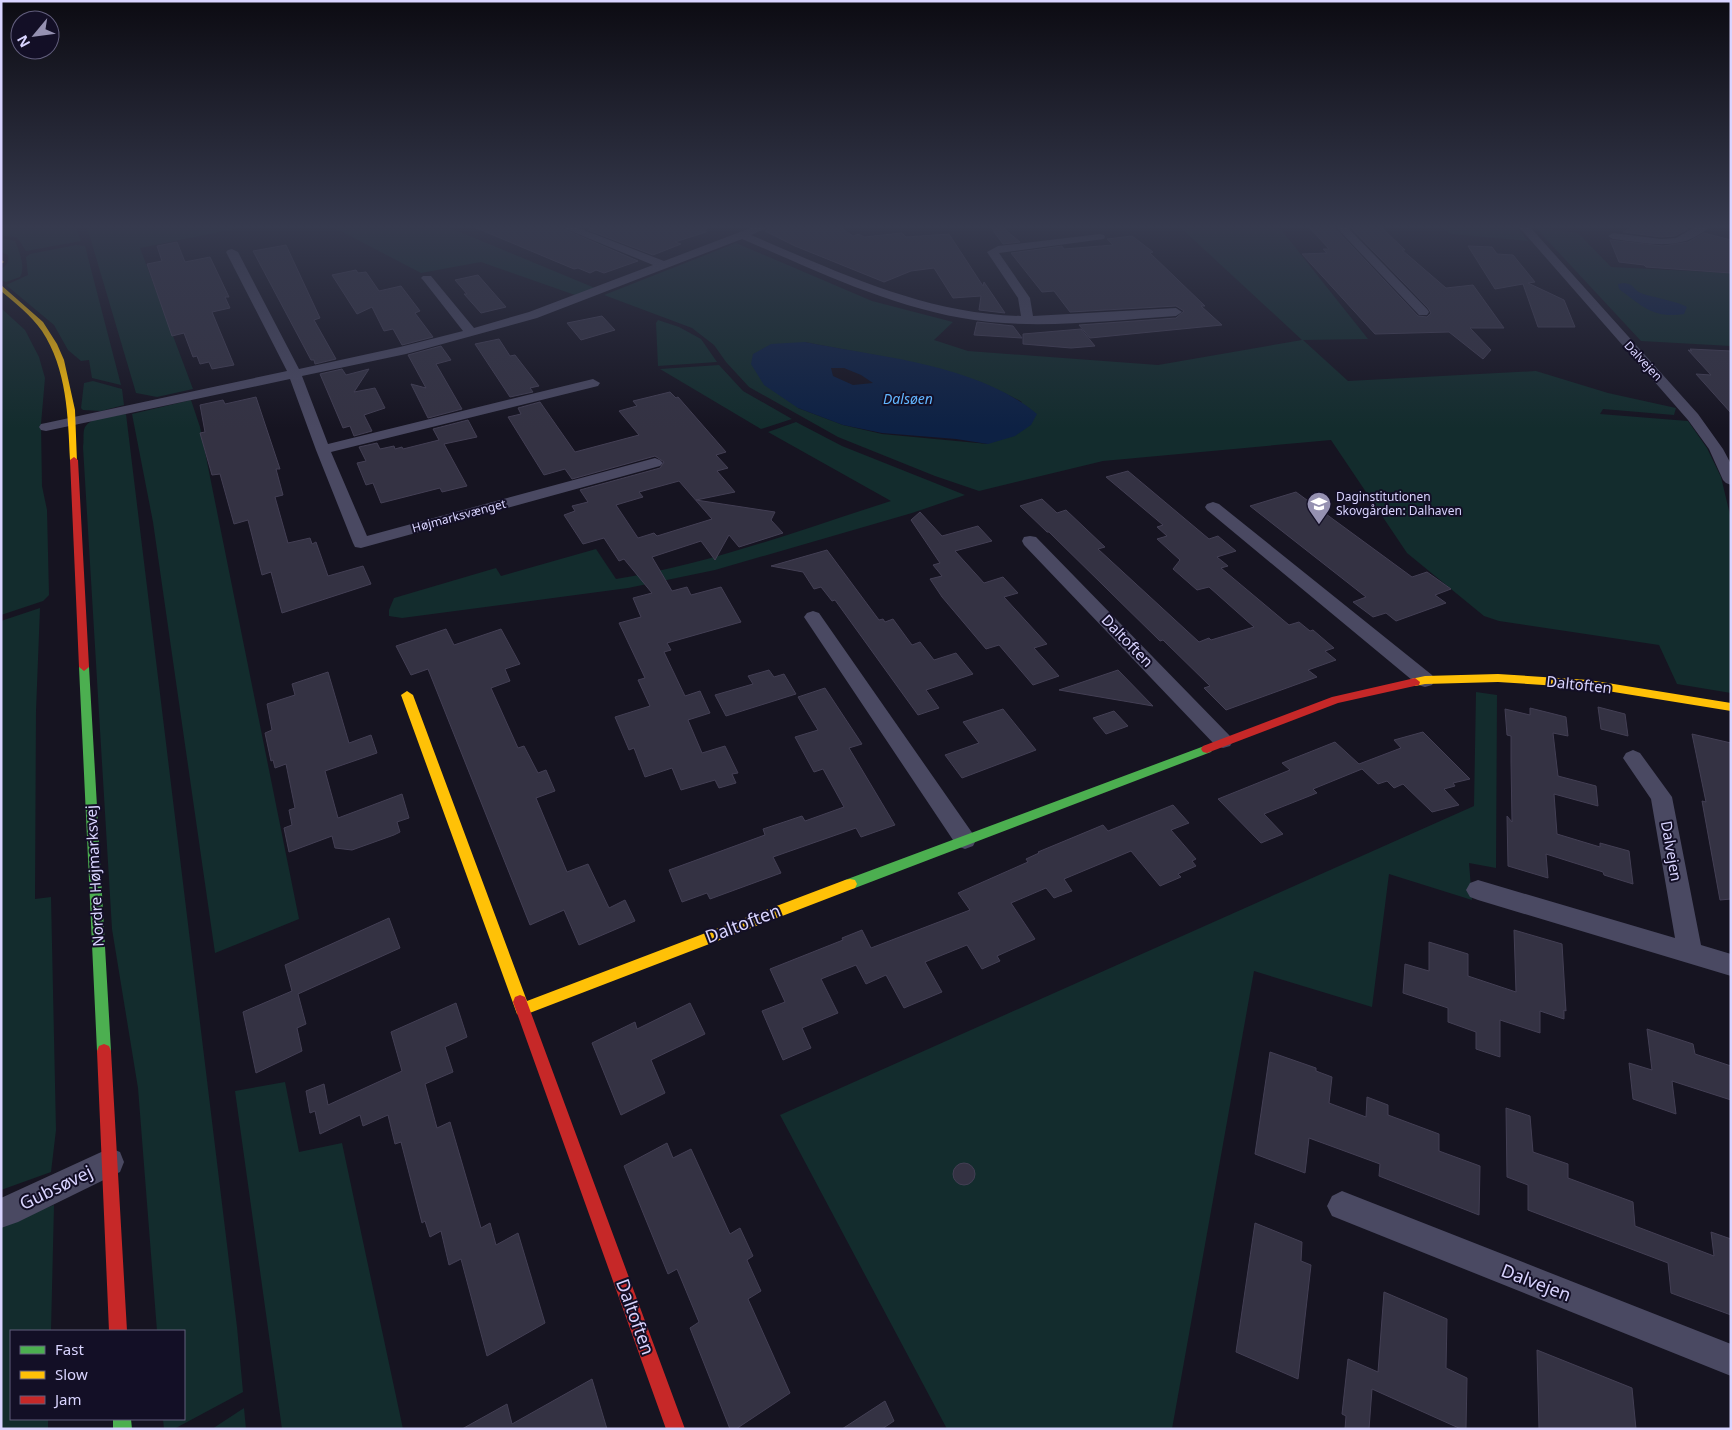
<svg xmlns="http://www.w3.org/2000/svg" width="1732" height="1430" viewBox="0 0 1732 1430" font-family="'Noto Sans',sans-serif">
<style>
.green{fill:#132c2d;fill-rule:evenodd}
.water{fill:#0d2144;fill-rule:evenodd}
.building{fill:#343243;stroke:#433f54;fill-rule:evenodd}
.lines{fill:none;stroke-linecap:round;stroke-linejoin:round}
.street{fill:#4a4962;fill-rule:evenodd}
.fast{fill:#4caf50;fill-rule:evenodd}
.slow{fill:#ffc107;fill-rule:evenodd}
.jam{fill:#c62828;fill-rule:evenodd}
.labels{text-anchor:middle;stroke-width:4;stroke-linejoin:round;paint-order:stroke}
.far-street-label{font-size:12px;fill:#d9d4ff;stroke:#130f26}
.far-poi-label{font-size:12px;fill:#d9d4ff;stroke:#130f26;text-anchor:start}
.far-water-label{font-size:14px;font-style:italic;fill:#62b6ff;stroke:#130f26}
.street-label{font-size:15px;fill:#d9d4ff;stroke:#130f26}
.near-street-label{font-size:18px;fill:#d9d4ff;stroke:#130f26}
</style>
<rect width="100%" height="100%" fill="#161421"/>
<!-- green -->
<path class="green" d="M2 227H76L81 241 26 251 17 237 1 236Z
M87 227H244L140 248 193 389 157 397 136 393Z
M333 227H448L595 288 575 295 481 262 421 273Z
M1180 227H1279L1368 339 1303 340 1348 381 1536 371 1608 393 1676 408 1674 415 1603 409 1600 414 1688 421 1707 448 1721 477 1731 519V693L1677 684 1659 645 1499 621 1484 616 1407 553 1331 440 1103 461 979 491 935 476 838 437 749 387 726 362 714 345 692 328 604 295 736 243 872 301 953 322 934 340 968 351 1158 365 1302 340ZM805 342C879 357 954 365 1022 402L988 444 882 434 843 425 798 408Z
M1441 227H1517L1528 241 1451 234Z
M1535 227 1578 233 1611 267 1731 273V346L1641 341Z
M1 238 15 241C19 250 26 268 20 277L6 282 1 280V269C7 265 9 262 8 255L1 252Z
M76 245 85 246 121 385 92 378 89 360 81 361 68 350 54 325 6 285 28 275 26 257 30 254Z
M1 308 25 330 39 357 45 378 41 424 42 486 47 510 49 595 43 601 1 615Z
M658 320 679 327 701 339 717 362 658 366 656 323Z
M719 365 743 391 792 419 761 429 660 369Z
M93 381 122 389 124 405 101 411 83 410 81 408 84 383Z
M191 400 200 427 299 919 215 953 153 522 132 414Z
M126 414 237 1327 243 1392 174 1429H164L163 1419H184V1331H157L138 1088 112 929 83 447C84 441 83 435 84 430 87 416 115 416 126 414Z
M796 422 842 446 965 495 912 513 715 570 628 588 402 618 389 616V610L394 598 496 568 501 576 596 549 616 579C710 564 800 530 891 501L768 432Z
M40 608 36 711 35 899 51 897 56 1130 51 1172 1 1190V621Z
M1476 692 1497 695 1496 868 1469 863 1472 900 1389 874 1372 1007 1254 971 1172 1429H947L780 1115 1474 806Z
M285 1082 299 1152 342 1143 403 1429H282L235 1091Z
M54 1205 51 1331H11V1419H48V1429H1V1224Z
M244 1408 246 1429H212Z"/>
<!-- water -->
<path class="water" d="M1624 283C1632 284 1632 286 1637 291 1643 296 1675 300 1687 307L1684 314C1654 319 1642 306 1619 289L1618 284Z
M805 342C879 357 977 364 1037 414L1031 425 1015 436 988 444 956 439 882 433 843 425 798 408 764 385 751 364 753 354 771 344ZM844 368 861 375 873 383 853 385 833 376 831 368Z"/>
<!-- building -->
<path class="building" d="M474 227H559L638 261 604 273 596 270 590 273 578 268 574 269Z
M596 227H706V232L675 242 681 244 653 255 588 230Z
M771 227H840L853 236 859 234 864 237 902 233 906 237 949 234 983 286 984 282 1005 313 979 310 981 296 953 298 934 268 911 271 884 282 795 246 765 231Z
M993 227H1002L1020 242 1003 244 992 229Z
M1309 227H1334L1418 316 1427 317 1431 313 1428 308 1350 227H1381L1405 250H1402L1446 288 1473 285 1504 328H1470L1491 350 1483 359 1449 332 1375 334 1302 254 1327 253 1323 249H1329Z
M1632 227H1681L1688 229 1675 236 1661 237 1623 232Z
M1704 233 1731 240V273L1646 267 1644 265 1619 262 1610 240 1663 246 1688 242Z
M1132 236 1153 252 1150 253 1205 306H1201L1222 325 1090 338 1079 325 1176 318 1184 311 1176 306 1070 312 1054 291 1042 292 1011 253 1062 246 1064 249 1113 245 1107 239Z
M177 242 185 262 210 257 229 297H225L230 308 212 312 234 365 212 369 209 362 200 364 197 356 193 357 184 333 172 336 147 264 162 261 157 246Z
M286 245 320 318 314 320 336 359 315 364 314 360H311L253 251Z
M1468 246 1492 247 1497 254 1513 255 1535 282 1528 283 1564 300 1575 327H1538L1523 284 1495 289Z
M356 270 358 273 366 272 379 291 401 286 420 311 415 313 433 337 402 345 393 329 384 331 372 307 357 314 332 275Z
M478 275 506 307 481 313 464 294H467L455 280Z
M602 316 615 330 581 340 567 323Z
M977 322 1013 326 1022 338 974 335Z
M1081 329 1095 346 1071 348 1023 344V334Z
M499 339 510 356 515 355 539 386 530 388 533 392 510 397 475 344Z
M441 346 451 360 436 364 462 409 428 418 411 384 426 388 408 355Z
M1690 349 1731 351V413L1696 374 1711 375 1688 350 1692 351Z
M342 369 346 375 369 369 354 392 375 388 385 408 364 415 372 431 354 436 350 426 343 428 320 374Z
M670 392 676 398 678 397 726 452 716 455 728 468 717 471 735 492 696 500 775 512 771 520 783 533 739 547 729 535 715 560 701 541 652 557 672 591 687 587 691 595 721 587 741 622 667 643 671 650 664 652 685 696 700 691 710 713 688 720 702 753 725 746 738 773 732 774 736 783 719 788 715 780 681 790 672 768 645 777 634 748 629 750 615 717 650 706 638 680 645 678 619 623 641 617 633 598 652 593 624 559 619 561 604 538 583 544 564 515 575 511 572 506 588 502 580 490 660 468 664 462 655 456 572 479 565 469 544 475 508 417 521 414 518 408 540 402 575 452 639 435 619 411 637 406 633 401ZM679 481 712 519 657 536 654 533 638 538 616 505 643 497 639 492Z
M256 397 280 469H276L283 495 275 497 288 543 310 538 312 544 316 542 328 576 363 566 371 584 282 613 271 572 262 575 248 520 234 524 220 474 212 475 200 433 205 432 200 405 223 400 225 404Z
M468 420 477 437 444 444 467 486 442 492 440 488 381 503 373 483 366 485 357 463 366 461 359 447 377 443 380 449 394 446 395 449 402 447 403 449 439 440 433 429Z
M1128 471 1209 539 1218 536 1236 551 1217 557 1228 566 1221 568 1289 625 1299 622 1310 631 1313 630 1334 648 1325 651 1336 660 1308 670 1317 677 1226 710 1204 688 1210 686 1163 640 1160 641 1049 532H1047L1020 506 1042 499 1057 513 1066 510 1105 547 1098 549 1199 642 1209 638 1211 640 1254 627 1209 587 1197 590 1173 569 1180 560 1157 539 1167 536 1157 527 1163 525 1106 477Z
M1296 492 1412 577 1427 572 1451 589 1435 595 1446 603 1396 621 1386 613 1373 617 1353 602 1366 597 1250 506Z
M920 512 942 536 978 526 992 541 955 551 984 583 1003 577 1018 593 1004 597 1047 644 1034 648 1059 676 1033 685 999 645 986 649 942 597 930 579 942 576 933 565 940 563 911 520Z
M827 550 879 620 883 619 885 622 893 619 912 645 920 642 934 660 956 653 973 674 926 690 939 708 918 715 835 600 832 601 821 587 814 589 803 572 771 566Z
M446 629 454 645 501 629 520 664 505 669 510 681 491 688 518 748 524 746 538 773 546 770 555 791 536 798 567 872 588 864 609 908 625 900 635 921 579 945 564 910 530 925 428 669 411 675 396 646Z
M769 670 774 677 784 674 796 694 726 716 715 695 753 684 748 676Z
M1118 670 1153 706 1059 690Z
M328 672 349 743 371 735 377 753 325 771 338 818 402 794 409 818 397 822 400 832 394 835 352 850 335 848 332 836 289 852 284 828 292 825 289 810 295 808 286 764 275 768 273 760 271 761 265 733 272 730 267 704 295 695 292 684Z
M825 688 862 744 849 748 895 825 861 837 856 828 773 857 781 873 710 899 707 893 682 902 669 870 765 835 763 829 802 816 805 821 844 807 823 769 814 772 795 737 818 730 798 697Z
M1598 707 1625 714 1628 736 1601 729Z
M1530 708 1566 717 1568 736 1553 733 1558 776 1596 786 1598 806 1554 794 1557 834 1600 847V843L1629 851 1633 884 1604 875 1603 872 1546 854 1548 878 1508 866 1507 816 1512 822 1511 762V736L1507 735 1505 709 1530 715Z
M1003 709 1036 750 962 778 945 755 979 743 963 722Z
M1114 711 1128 726 1106 734 1093 718Z
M1423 732 1470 779 1453 783 1455 786 1444 789 1459 805 1432 812 1403 784 1394 788 1387 781 1378 784 1362 769 1313 789 1317 793 1264 814 1283 834 1261 843 1218 799 1290 770 1282 763 1335 742 1359 764 1401 748 1394 740Z
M1692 734 1731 743V899L1720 900 1702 801 1706 802Z
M1173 805 1189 823 1171 830 1196 859 1192 861 1196 866 1178 874 1181 877 1160 886 1131 851 1064 879 1072 891 1054 898 1046 888 1011 903 1035 939 997 956 1000 961 982 969 967 945 925 962 942 992 904 1008 886 975 866 984 856 965 821 979 838 1013 802 1028 811 1048 783 1060 762 1011 785 1002 770 969 843 940 842 938 862 930 871 948 970 910 958 893 1028 862 1026 859 1039 853 1038 852 1103 825 1108 831Z
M389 918 400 948 298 994 306 1024 297 1028 302 1051 256 1073 243 1012 292 991 285 965Z
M1514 930 1562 944 1566 1011 1564 1010V1019L1540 1011V1033L1500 1020V1057L1476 1049V1032L1448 1022V1008L1403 993 1405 964 1429 971V942L1468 954V976L1516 992Z
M456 1003 467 1037 445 1047 453 1072 425 1084 437 1128 450 1122 481 1228 490 1223 496 1245 518 1233 545 1323 487 1356 461 1259 449 1265 441 1231 430 1237 425 1221 422 1223 401 1142 395 1144 388 1115 363 1126 360 1115 320 1134 315 1111 310 1113 306 1091 324 1084 328 1105 402 1071 391 1032Z
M690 1003 705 1034 651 1060 665 1093 621 1115 592 1043 635 1022 637 1029Z
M1647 1029 1693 1044 1695 1054 1731 1066V1100L1672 1081 1676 1114 1633 1099 1629 1063 1652 1070Z
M1270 1052 1316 1068V1071L1332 1077 1329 1103 1366 1117 1367 1097 1388 1105V1115L1439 1134V1151L1480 1166 1479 1215 1379 1176 1380 1164 1309 1138 1305 1173 1255 1154Z
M1506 1108 1530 1116 1533 1152 1568 1164V1178L1633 1202 1635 1226 1714 1256 1711 1232 1731 1239V1315L1671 1293 1668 1263 1528 1210V1185L1507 1177Z
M667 1143 673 1158 691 1149 730 1234 740 1228 753 1256 747 1260 761 1291 748 1299 790 1393 736 1429H730L690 1328 699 1322 677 1269 668 1274 624 1166Z
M953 1174a11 11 0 1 1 22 0a11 11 0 1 1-22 0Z
M1255 1223 1302 1242 1301 1261 1311 1265 1298 1379 1236 1352Z
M1384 1292 1447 1319 1446 1368 1467 1378 1466 1429H1461L1372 1389 1369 1429H1345L1346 1416 1342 1414 1348 1359 1378 1372Z
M1537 1350 1632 1388 1636 1429H1539Z
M592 1379 607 1429H462L507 1404 512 1424Z
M885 1401 894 1421 882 1429H842Z"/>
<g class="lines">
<!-- street -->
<path class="street" d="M561 227H576L664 261 753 227H769L751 235C838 272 925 314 1021 316L1018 298 987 252 998 246 1100 234 1104 235 1105 237 1104 239 999 253 1030 298 1033 316 1176 308 1182 312 1176 316C1114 320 1052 328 990 322 902 313 822 273 742 239L537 318 406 354 302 376 328 444 593 379 600 383 598 386 331 452 367 536 655 458 660 460 663 463 660 466 361 548 355 547 353 543 316 450 290 379 46 431 41 430 39 427 41 424 46 423 287 371 226 252 228 250 232 249 238 252 299 369 400 347 463 331 423 280 421 278 423 276H431L474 328 529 312 653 265Z
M1336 227H1347L1427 309 1429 312 1427 315H1419Z
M1519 227H1530L1698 414 1723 449 1731 464V485L1726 483 1723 480 1709 449 1688 420Z
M1695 227H1709C1682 253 1646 243 1613 239L1608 236 1613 233 1661 239 1676 238Z
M1213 502 1219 504 1432 675 1435 680 1432 685 1425 687 1418 685 1207 510 1205 507 1207 504Z
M1030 536 1036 537 1230 736 1233 741 1230 746 1223 748 1216 746 1024 545 1022 541 1024 537Z
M813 611 819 613 973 834 976 840 973 846 965 849 957 846 804 617 807 613Z
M1633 750 1640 753 1672 797 1701 945 1731 954V976L1478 900 1470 897 1466 890 1470 883 1478 880 1675 938 1651 799 1623 758 1626 753Z
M110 1148 120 1152 124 1162 120 1172 18 1222 1 1228V1198Z
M1342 1191 1731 1344V1376L1332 1216 1327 1206 1332 1196Z"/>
<!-- fast -->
<path class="fast" d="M84 663 89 667 111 1051 109 1056 104 1058 99 1056 97 1051 79 667Z
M1207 745 1211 746 1213 749 1211 752 855 888 850 889 845 888 843 884 845 880Z
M113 1419H131L132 1429H113Z"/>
<!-- slow -->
<path class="slow" d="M1 259 4 262 1 264Z
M1 285 43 322 57 344 64 360 75 410 77 462H71L70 460C68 416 67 369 42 331 31 315 15 303 1 291Z
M1498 674 1589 680 1731 703V711L1589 688 1498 682 1425 684 1415 686 1410 682 1411 679 1425 676Z
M407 691 413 695 527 1001 845 880 850 879 855 880 857 884 855 888 527 1014 522 1016 517 1014 401 695Z"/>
<!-- jam -->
<path class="jam" d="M74 457 78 460 89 667 84 671 79 667 70 460Z
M1415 678 1420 682 1419 685 1338 703 1207 753 1203 752 1201 749 1203 746 1332 697Z
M520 995 525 997 527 1002 685 1429H666L513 1002 515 997Z
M104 1044 109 1046 111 1051 127 1331H109L97 1051 99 1046Z"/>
</g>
<!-- sky -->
<linearGradient id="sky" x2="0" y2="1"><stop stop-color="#0c0b12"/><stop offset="0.53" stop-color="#363a4e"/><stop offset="1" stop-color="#363a4e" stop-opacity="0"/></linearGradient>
<rect width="1732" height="428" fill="url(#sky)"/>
<!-- icons -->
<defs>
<symbol id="school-pin" viewBox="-11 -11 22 30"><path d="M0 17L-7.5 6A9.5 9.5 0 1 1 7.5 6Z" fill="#9591b1" stroke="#130f26"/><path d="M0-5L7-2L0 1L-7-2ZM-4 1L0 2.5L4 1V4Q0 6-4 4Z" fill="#fff"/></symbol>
</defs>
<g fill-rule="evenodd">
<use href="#school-pin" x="1305" y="490" width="28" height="38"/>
</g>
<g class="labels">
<!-- far-street labels -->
<g class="far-street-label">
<text transform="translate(1643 361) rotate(47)" y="4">Dalvejen</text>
<text transform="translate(459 516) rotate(-15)" y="4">Højmarksvænget</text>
</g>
<!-- far-poi labels -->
<g class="far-poi-label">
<text x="1336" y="501">Daginstitutionen<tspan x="1336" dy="14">Skovgården: Dalhaven</tspan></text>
</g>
<!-- far-water labels -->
<g class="far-water-label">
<text x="908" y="404">Dalsøen</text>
</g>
<!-- street labels -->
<g class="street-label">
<text transform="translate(1127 641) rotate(46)" y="5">Daltoften</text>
<text transform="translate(1579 685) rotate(6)" y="5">Daltoften</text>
<text transform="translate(1671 851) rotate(80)" y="5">Dalvejen</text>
<text transform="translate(95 876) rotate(-93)" y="5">Nordre Højmarksvej</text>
</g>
<!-- near-street labels -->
<g class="near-street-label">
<text transform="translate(743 924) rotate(-21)" y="6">Daltoften</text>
<text transform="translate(56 1188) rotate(-26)" y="6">Gubsøvej</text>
<text transform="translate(1536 1283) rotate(21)" y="6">Dalvejen</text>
<text transform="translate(635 1317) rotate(70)" y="6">Daltoften</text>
</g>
</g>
<!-- border -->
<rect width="1732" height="1430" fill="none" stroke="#d9d4ff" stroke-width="5"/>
<!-- legend -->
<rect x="10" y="1330" width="175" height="90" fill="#130f26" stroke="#625e7d"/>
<rect x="20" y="1346" width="25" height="8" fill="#4caf50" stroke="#625e7d"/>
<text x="55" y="1355" font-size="15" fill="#d9d4ff">Fast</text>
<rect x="20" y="1371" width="25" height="8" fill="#ffc107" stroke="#625e7d"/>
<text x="55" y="1380" font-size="15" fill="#d9d4ff">Slow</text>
<rect x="20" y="1396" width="25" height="8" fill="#c62828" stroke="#625e7d"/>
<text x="55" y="1405" font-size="15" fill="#d9d4ff">Jam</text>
<!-- north arrow -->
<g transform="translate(35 35) rotate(241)"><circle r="24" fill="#130f26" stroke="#625e7d"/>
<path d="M0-4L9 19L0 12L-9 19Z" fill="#9591b1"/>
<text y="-8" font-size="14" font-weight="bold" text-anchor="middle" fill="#d9d4ff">N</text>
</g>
</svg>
